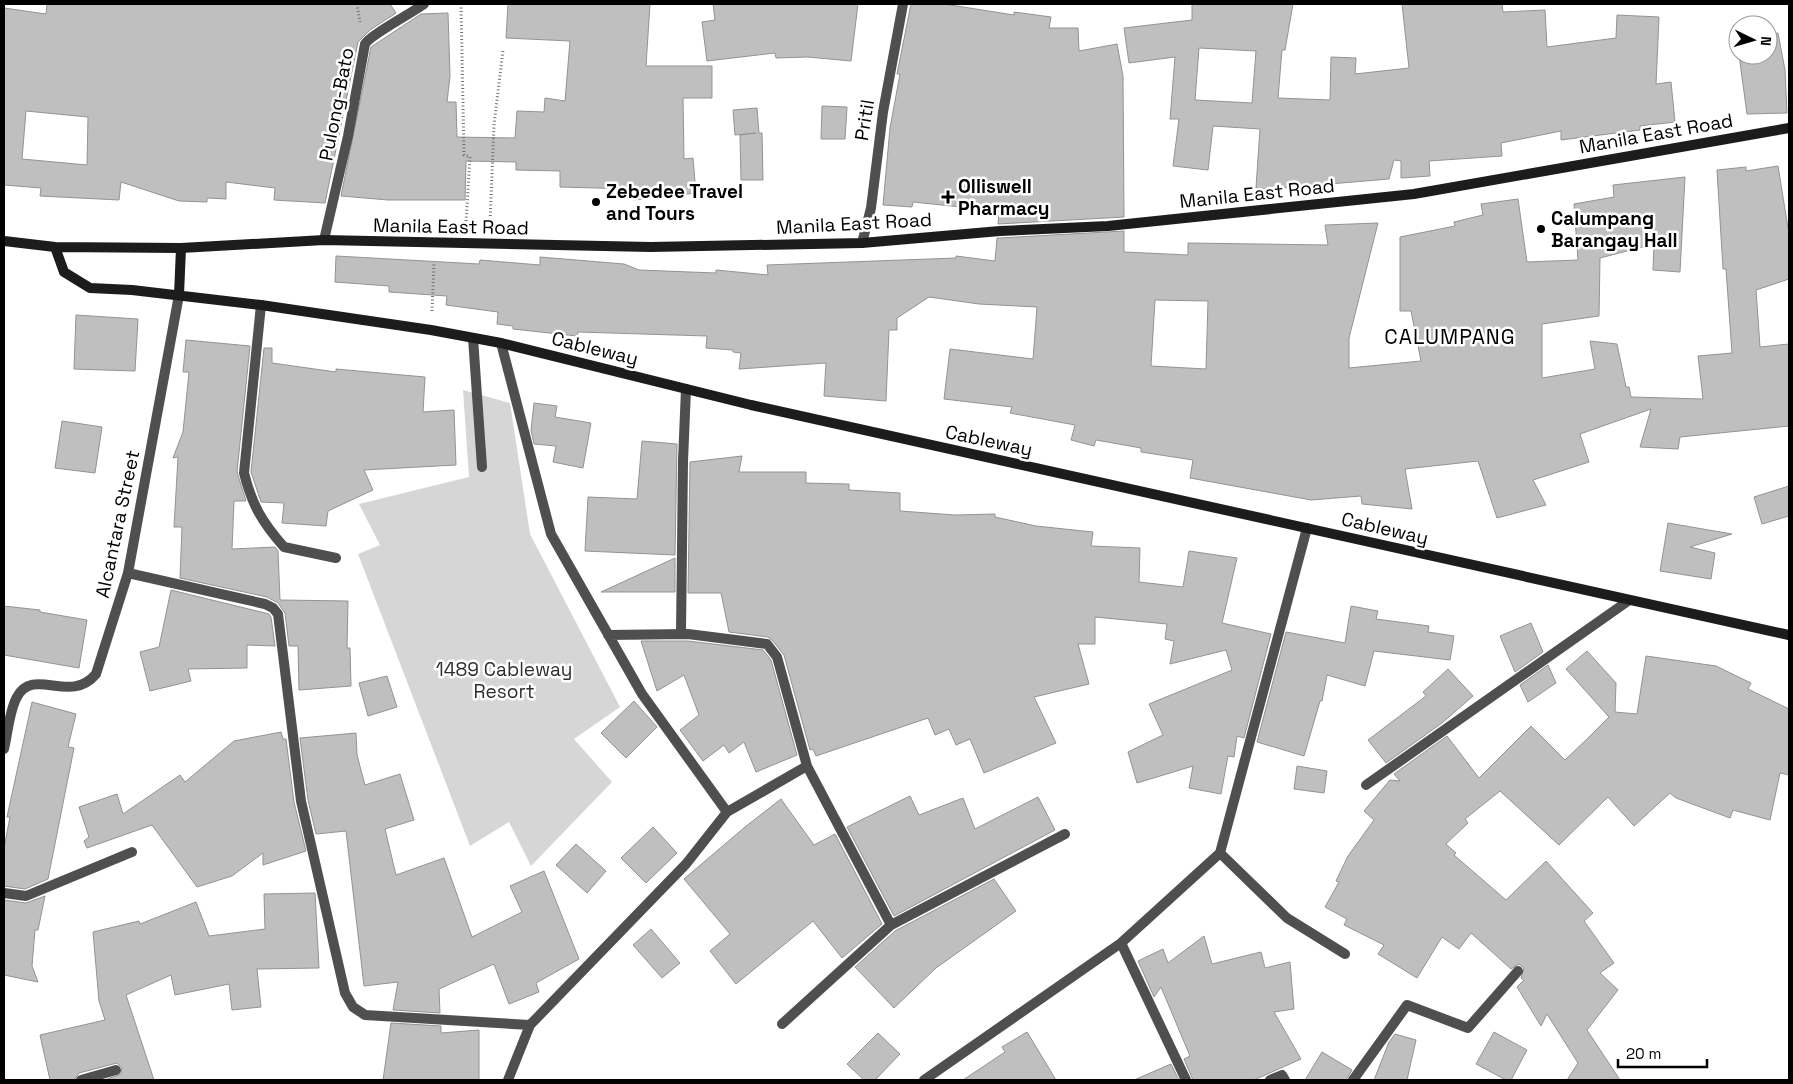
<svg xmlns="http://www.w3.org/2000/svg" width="1793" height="1084" viewBox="0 0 1793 1084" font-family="'Space Grotesk',sans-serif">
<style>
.green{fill:#d6d6d6}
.building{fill:#bfbfbf;stroke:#939393;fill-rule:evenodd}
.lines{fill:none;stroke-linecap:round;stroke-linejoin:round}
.path{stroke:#717171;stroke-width:3;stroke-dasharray:1 2.5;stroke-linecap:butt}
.lane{stroke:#4f4f4f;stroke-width:10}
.street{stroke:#4f4f4f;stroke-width:10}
.secondary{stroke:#1c1c1c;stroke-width:10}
.poi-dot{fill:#000;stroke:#fff;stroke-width:2}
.labels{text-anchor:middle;stroke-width:5;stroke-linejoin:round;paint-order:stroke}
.street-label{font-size:19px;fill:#000;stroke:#fff}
.poi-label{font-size:19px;font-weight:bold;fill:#000;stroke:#fff;text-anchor:start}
.park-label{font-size:19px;fill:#2d2d2d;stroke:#fff}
.quarter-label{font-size:21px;letter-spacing:1px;fill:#000;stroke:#fff}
</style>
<rect width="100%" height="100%" fill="#fff"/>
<!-- green -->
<path class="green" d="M463 390 510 403 530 534 620 707 574 739 612 782 531 866 509 822 470 846 358 554 380 545 359 504 469 477Z"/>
<!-- building -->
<path class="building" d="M47 4H390L396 13 370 30 358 42 325 203 274 200 275 188 226 182V199L207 198V202L179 201 121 182 119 200 40 196 41 188 4 185V8L46 14ZM26 111 88 117 87 165 22 159Z
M508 4H650L646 66H712V98H683L684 159 693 158 696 193 633 200V189L560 187V171L516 170V162L466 161 465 200H388L341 196 371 47 421 14 448 13 450 76 447 102H456L457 137 515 138 517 111 544 112 545 98 565 101 570 41 506 38Z
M713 4H858L851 61 808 57 776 58 775 53 707 61 702 22 715 20Z
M911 4H944L1014 15V12L1051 17 1049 28H1078L1079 51 1117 44 1123 76 1124 217 998 224 999 211 913 202 912 207 883 205 890 128 900 74H897Z
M1192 4H1293L1285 50H1282L1278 98 1330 100 1331 57 1356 58 1355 74 1409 68 1402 4H1502L1503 12 1545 10 1547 47 1616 38 1617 15 1659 17 1656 84 1671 82 1675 122 1640 126V130L1561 140V131L1501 143 1502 156 1429 161 1430 176 1401 178V161L1394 160 1389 179 1270 189 1256 188 1260 129 1213 126 1208 170 1173 166 1179 119H1170L1175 57 1129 63 1124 28 1192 20ZM1199 48 1256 51 1252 103 1195 100Z
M1778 33 1785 70 1787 113 1747 114 1739 55H1768V35Z
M822 106 847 107 845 139H821Z
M757 108 759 133H762L763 180H741L740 135 756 133 735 135 733 110Z
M1778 166 1789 234V279L1756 290 1760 347 1789 344V426L1680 437 1678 449 1640 447 1651 409 1580 434 1589 462 1533 480 1546 505 1497 518 1478 461 1405 469 1412 509 1362 504 1361 496 1311 500 1190 478 1193 460 1141 452V448L1096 440 1094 446 1071 440 1075 425 1010 413 1012 407 944 399 950 349 1033 359 1037 307 979 304 929 297 897 318V330H889L886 401 824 396 826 363 739 369 741 353 733 352V350L706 348 707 336 578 332 577 336 513 329V326L497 324 498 312 446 305 447 296 389 292V286L335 282 336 256 479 264 480 260 540 265V257L624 264 639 270 716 273V270L768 275 767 265 956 258V256L995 261 997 238H1000L1124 231V252L1188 255V243L1328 245 1325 225 1378 223 1349 338V368L1421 361 1411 311H1400V237L1455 226 1454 222 1483 215 1481 204 1518 199 1527 262 1578 260 1574 204 1614 197 1613 185 1685 177 1680 272 1653 270 1654 244 1600 258 1599 316 1542 324V378L1595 369 1590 341 1617 344 1626 387H1629L1631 397 1703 399 1698 356 1732 353 1726 269H1723L1717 170 1746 167V171ZM1155 300 1208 301 1206 369 1151 366Z
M76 315 138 319 135 371 74 369Z
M186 340 250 346 237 472 246 501H234L232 549 275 547 278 551 280 600 348 601 347 648H350L351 686 299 690 298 646H289L285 613 278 603 267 597 180 578 182 527H174L178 457 173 458 183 432 189 372H183Z
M264 348H272V363L336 372V369L425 377 423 412 454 410 456 465 364 470 373 490 328 511 326 526 282 523 284 503 261 502 251 472Z
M534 403 557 406 555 417 591 423 583 468 553 462 556 446 534 444 531 430Z
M62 421 102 427 95 473 55 468Z
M642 441 677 444 675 555 585 551 588 497 637 499Z
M742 456 739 472H806V483L849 484V490L900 493V511L955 515 995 514V517L1036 526 1093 532 1091 546 1140 548 1139 582 1183 587 1189 551 1237 558 1222 623 1271 634 1244 738 1237 736 1234 757 1228 756 1221 794 1189 788 1193 766 1137 783 1128 752 1163 735 1149 704 1232 670 1226 650 1170 664 1174 641 1165 639 1167 624 1095 617V644H1078L1089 684 1034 697 1056 743 984 773 970 739 956 745 949 729 935 735 928 718 816 756 813 749 810 750 784 655 772 640 768 637 729 632 721 593H688L690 462Z
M1789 486V516L1762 524 1754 497Z
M1668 523 1732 534 1690 547 1715 553 1711 579 1660 571Z
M675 558V592H601Z
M171 590 269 614 271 617 275 646 247 645V668L188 669 191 681 150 691 140 652 159 647Z
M4 606 40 610V612L87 620 79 668 4 655Z
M1351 606 1378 611 1376 619 1429 626 1428 632 1454 636 1450 660 1374 651 1365 686 1327 675 1322 701H1320L1304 756 1257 742 1286 632 1345 643Z
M1531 623 1543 652 1515 672 1500 636Z
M641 641H688L763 650 771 660 797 755 756 772 744 742 729 753 724 745 703 761 680 730 699 715 684 675 657 691Z
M1587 651 1616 683 1615 712 1637 714 1646 656 1716 666 1751 683 1748 689 1789 709V775L1780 773 1770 820 1733 810 1730 818 1676 798 1670 793 1634 826 1608 797 1559 845 1500 791 1465 819 1468 823 1446 844 1456 853 1454 855 1506 900 1546 861 1593 913 1584 921 1614 963 1600 973 1618 990 1587 1030 1620 1080H1567L1578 1063 1547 1014 1541 1026 1517 987 1524 980 1521 978 1524 968 1519 964 1511 969 1471 933 1459 949 1442 937 1417 978 1378 954 1384 945 1344 925 1347 919 1325 907 1339 882 1336 881 1348 856 1374 820 1364 811 1390 780 1400 781 1394 774 1447 736 1479 778 1531 726 1565 760 1589 737 1609 717 1566 669Z
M1548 665 1556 683 1528 702 1520 685Z
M1448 669 1473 696 1442 723 1386 763 1368 740 1426 696 1423 692Z
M387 676 397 707 368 716 359 683Z
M634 701 657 727 626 758 601 733Z
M32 702 76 714 68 747 74 748 48 879 25 889 4 886V848L10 817H7Z
M281 732 283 739H286L294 802 306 851 263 865V853L232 876 197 887 152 825 87 848 84 841 89 837 79 807 117 794 123 814 180 775 185 782 234 741Z
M356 733 357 755 365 785 400 774 414 820 385 829 396 875 444 858 472 937 522 912 510 886 544 871 579 959 536 983 539 992 509 1004 494 964 439 989 440 1013 393 1010 398 982 364 986 346 831 316 834 308 800 300 738Z
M1297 766 1327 771 1324 793 1294 789Z
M910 796 919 815 963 798 975 829 1038 797 1055 830 894 916 847 827Z
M781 799 814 845 835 834 882 924 842 958 813 921 736 984 710 951 730 934 684 879 745 827Z
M653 827 677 853 646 883 621 858Z
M576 844 606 871 587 893 556 865Z
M994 879 1016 911 936 968 894 1008 855 967 895 931Z
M315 893 319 968 257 969 261 1007 232 1010 229 984 175 995 171 975 126 995 154 1080H105L121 1074 122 1068 117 1063 79 1073 74 1080H50L40 1035 105 1020 99 1001 93 932 139 921 140 924 196 902 209 936 265 929 264 894Z
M45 896 38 930H35L32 966 38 982 4 975V900L26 903Z
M651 929 680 963 662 978 633 945Z
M1204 936 1212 964 1261 952 1265 968 1290 962 1294 1009 1274 1012 1301 1059 1254 1080H1193L1184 1059 1190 1056 1161 987 1154 997 1138 961 1163 949 1168 963Z
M391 1023 441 1026V1033L479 1030V1080H383Z
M1027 1032 1056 1080H963L1005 1052 1002 1047Z
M1494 1032 1527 1050 1511 1080H1506L1476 1064Z
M878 1033 900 1054 875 1080H864L847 1064Z
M1395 1034 1416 1040 1407 1080H1374L1389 1042Z
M1322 1052 1352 1070 1346 1080H1305Z
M1171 1064 1179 1080H1134Z"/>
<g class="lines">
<!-- path -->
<path class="path" d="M357 4 360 22
M461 4 464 155 470 157 466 223
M490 223 494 125 503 50
M432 311 434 262"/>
<!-- lane -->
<path class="lane" d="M324 240 348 136 365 44C370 35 412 13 424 4
M862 243 871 208 883 112 903 4
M473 338 482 467"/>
<!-- street -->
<path class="street" d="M261 305 244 473C252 505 262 522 284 547L336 558
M501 343 551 534 642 694 727 812
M128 573 265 604 273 608 278 614 301 801 345 993 353 1007 365 1015 530 1025
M681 633 683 461 686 389
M608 635 688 634 767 644 777 657 807 766 891 925
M4 749C8 733 9 711 17 697 34 666 70 705 96 674L128 573 179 295
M1366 785 1628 601
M1220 853 1287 918 1345 954
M4 893 26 896 132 852
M1121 943 1186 1080
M782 1024 891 925 1065 834
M81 1080 116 1070
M508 1080 530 1025 686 864 727 812 807 766
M924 1080 1121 943 1220 853 1307 528
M1270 1080 1282 1075 1285 1080
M1353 1080 1407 1005 1468 1028 1518 971"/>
<!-- secondary -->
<path class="secondary" d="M4 241 55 247 181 248 324 240 651 247 862 243 1000 231 1108 226 1414 194 1789 128
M55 247 64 272 90 288 132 290 261 305 431 330 501 343 751 405 1789 635
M179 295 181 248"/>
</g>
<!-- markers -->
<g class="poi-dot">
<path d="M945.5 189.5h5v5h5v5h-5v5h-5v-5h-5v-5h5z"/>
<circle cx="596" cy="202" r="5"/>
<circle cx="1541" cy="229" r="5"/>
</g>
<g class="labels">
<!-- street labels -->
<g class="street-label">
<text transform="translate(336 104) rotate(-79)" y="7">Pulong-Bato</text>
<text transform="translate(864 120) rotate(-81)" y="7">Pritil</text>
<text transform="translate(1656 133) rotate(-10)" y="7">Manila East Road</text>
<text transform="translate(1257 193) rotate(-6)" y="7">Manila East Road</text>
<text transform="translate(854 223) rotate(-3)" y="7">Manila East Road</text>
<text transform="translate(451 226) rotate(1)" y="7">Manila East Road</text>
<text transform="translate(595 348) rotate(14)" y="7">Cableway</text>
<text transform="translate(989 440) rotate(12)" y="7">Cableway</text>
<text transform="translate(117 524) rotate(-78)" y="7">Alcantara Street</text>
<text transform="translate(1385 528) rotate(13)" y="7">Cableway</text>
</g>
<!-- poi labels -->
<g class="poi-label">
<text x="958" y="193">Olliswell<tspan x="958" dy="22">Pharmacy</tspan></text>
<text x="606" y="198">Zebedee Travel<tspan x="606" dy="22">and Tours</tspan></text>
<text x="1551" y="225">Calumpang<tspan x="1551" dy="22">Barangay Hall</tspan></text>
</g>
<!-- park labels -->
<g class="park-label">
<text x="504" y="676">1489 Cableway<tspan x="504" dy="22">Resort</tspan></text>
</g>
<!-- quarter labels -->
<g class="quarter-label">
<text x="1450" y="344">CALUMPANG</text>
</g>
</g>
<!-- border -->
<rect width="1793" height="1084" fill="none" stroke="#000000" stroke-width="10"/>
<!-- north arrow -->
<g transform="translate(1753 40) rotate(95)"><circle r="24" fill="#ffffff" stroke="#999999"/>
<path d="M0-4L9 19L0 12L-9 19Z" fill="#000000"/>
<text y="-8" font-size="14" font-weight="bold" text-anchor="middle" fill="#000000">N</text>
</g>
<!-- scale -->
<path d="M1618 1059v8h89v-8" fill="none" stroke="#000000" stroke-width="2.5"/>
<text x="1626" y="1059" font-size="15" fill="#000000" stroke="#ffffff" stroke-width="4" paint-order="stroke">20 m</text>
</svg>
